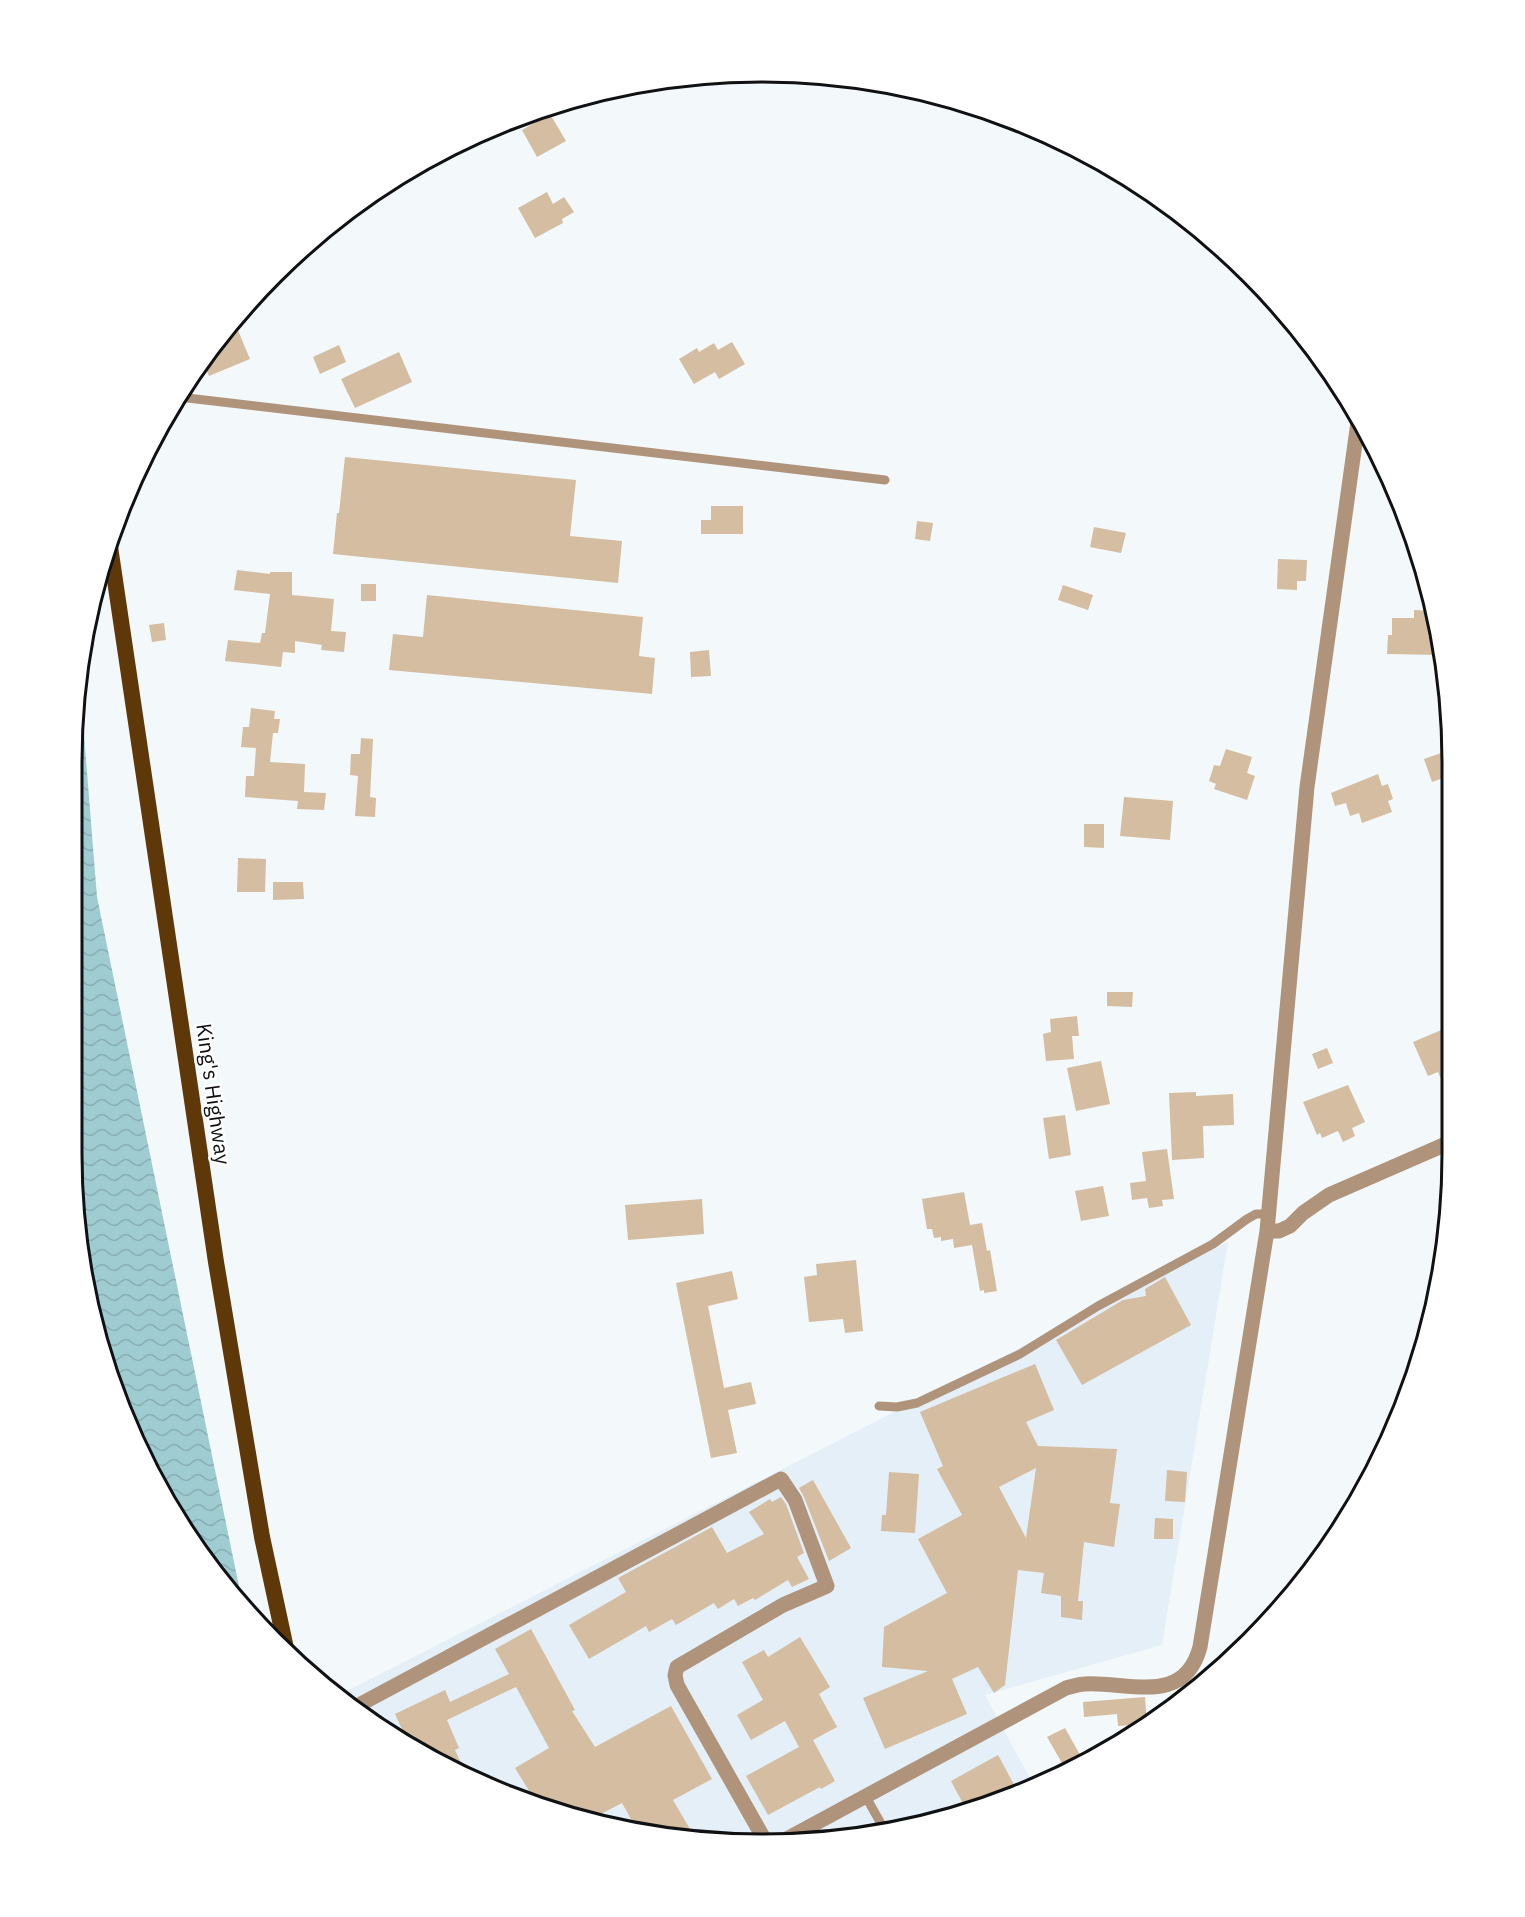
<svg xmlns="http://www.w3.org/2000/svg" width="1525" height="1917" viewBox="0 0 1525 1917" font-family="'IBM Plex Sans',sans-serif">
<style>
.built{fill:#e4eff8}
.water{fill:url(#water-waves)}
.building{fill:#d4bda0;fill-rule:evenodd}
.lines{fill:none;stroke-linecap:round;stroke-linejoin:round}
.service{stroke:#af947b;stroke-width:9}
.minor{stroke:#af947b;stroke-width:15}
.tertiary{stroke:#af947b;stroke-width:15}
.trunk{stroke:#5e3808;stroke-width:16}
.labels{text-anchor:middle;stroke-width:5;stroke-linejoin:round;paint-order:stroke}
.street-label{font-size:21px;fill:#101113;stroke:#fff}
.rim{fill:none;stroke:#101113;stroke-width:3}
</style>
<defs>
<pattern id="water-waves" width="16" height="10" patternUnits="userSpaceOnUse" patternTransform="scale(1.5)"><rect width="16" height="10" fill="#9fccd1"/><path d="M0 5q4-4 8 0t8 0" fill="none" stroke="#88aeb3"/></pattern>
</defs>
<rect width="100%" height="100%" fill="#f3f8fb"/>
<!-- built -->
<path class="built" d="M1228 1242 1162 1645 985 1695 1033 1784 941 1822 762 1845 583 1821 417 1752 341 1694Z"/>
<!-- water -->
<path class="water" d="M80 685 97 897 242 1601 164 1499 95 1333 72 1154 73 718Z"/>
<!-- building -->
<path class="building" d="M550 114 566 141 537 157 522 130Z
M547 192 553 204 564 197 574 212 562 219 563 223 535 238 518 208Z
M237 328 250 359 209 376 203 363 224 334Z
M732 342 745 364 719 379 715 372 694 384 679 359 697 348 699 352 714 343 718 350Z
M339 345 346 362 320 374 313 357Z
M399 352 412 382 355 408 341 379Z
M345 457 576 480 570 536 622 541 618 583 333 554 337 513H339Z
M711 506H743V534H701V520H711Z
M917 521 933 523 930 541 915 539Z
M1094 527 1126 533 1121 553 1090 547Z
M1278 559 1307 560 1306 581H1297V590L1277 589Z
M237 570 270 574V572H292V595L334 599 331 631 346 632 344 652 321 650 322 645 295 641V653L283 652 281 667 225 661 228 640 260 643 262 633H265L270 594 234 590Z
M361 584H376V601H361Z
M1063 585 1093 595 1088 610 1058 600Z
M427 595 643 617 639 656 655 658 652 694 389 670 393 634 423 637Z
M1414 610 1434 611 1441 655 1387 654 1388 635H1392V618H1414Z
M164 623 166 640 152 642 149 625Z
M709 650 711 676 691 677 690 652Z
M251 708 275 711 274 719H280L278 733H273L270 762 305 764 304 792 326 793 324 810 297 809 298 801 245 797 246 776H254L256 748 241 747 243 727H249Z
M361 738 373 739 370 797 376 798 375 817 355 816 358 776 350 775 351 754H360Z
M1226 749 1252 757 1247 773 1255 776 1247 800 1214 789 1216 784 1209 781 1214 765 1220 766Z
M1441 753 1449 776 1432 782 1424 759Z
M1378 774 1382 786 1388 784 1393 799 1388 801 1392 812 1362 823 1359 813 1350 816 1346 803 1335 806 1331 793Z
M1124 797 1173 801 1170 840 1120 836Z
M1084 824H1104V848L1084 847Z
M238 858 266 859 265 892H237Z
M273 882H303L304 899 273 900Z
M1107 992H1133L1132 1007 1107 1006Z
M1077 1016 1079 1036H1072L1074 1059 1046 1061 1043 1034 1051 1032 1050 1019Z
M1453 1025V1080L1443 1084 1438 1072 1428 1076 1413 1042Z
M1327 1048 1333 1063 1318 1069 1312 1054Z
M1101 1061 1110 1104 1076 1111 1067 1068Z
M1348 1085 1365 1122 1352 1128 1355 1136 1343 1142 1338 1131 1322 1138 1320 1133 1317 1135 1303 1102Z
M1196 1092V1096L1233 1094 1234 1125 1203 1126 1204 1158 1172 1160 1169 1093Z
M1065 1115 1071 1155 1049 1159 1043 1118Z
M1167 1149 1174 1199 1162 1200 1163 1206 1149 1208 1147 1198 1132 1200 1130 1183 1146 1181 1142 1152Z
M1103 1186 1109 1216 1081 1221 1075 1191Z
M964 1192 970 1225 982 1223 987 1251 990 1250 997 1291 984 1293V1290L980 1291 972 1245 954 1248 953 1239 941 1241V1237L934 1238 932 1229H927L922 1199Z
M702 1199 704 1234 628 1240 625 1205Z
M856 1260 863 1331 845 1333 843 1319 809 1322 804 1277 817 1275 816 1264Z
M732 1271 738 1299 708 1306 724 1388 751 1382 756 1404 728 1410 737 1453 711 1458 676 1283Z
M1165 1277 1191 1325 1082 1385 1056 1340 1123 1300 1146 1296 1145 1289Z
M1035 1364 1054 1410 1026 1422 1038 1446 1117 1449 1110 1503 1120 1504 1114 1547 1084 1542 1078 1601H1083L1082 1620 1061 1617V1596L1041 1593 1044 1573 1018 1570 1005 1685 994 1693 978 1667 952 1679 967 1714 885 1749 863 1698 928 1671 882 1667 884 1627 947 1593 918 1539 962 1515 937 1469 943 1466 920 1412ZM1036 1468 1026 1538 999 1487Z
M1167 1470 1187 1472 1185 1502 1165 1501Z
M889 1472 919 1474 915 1533 881 1531 882 1515H886Z
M813 1480 851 1548 829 1561 804 1497 799 1488Z
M781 1497 786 1504 804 1553 797 1557 809 1579 792 1587 788 1580 755 1600 753 1598 738 1606 734 1599 718 1609 714 1603 676 1625 672 1619 649 1632 646 1626 589 1659 569 1625 626 1592 618 1578 712 1527 727 1553 764 1534 749 1512 770 1499 772 1502Z
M1155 1518 1173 1519V1539H1154Z
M531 1629 575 1710 572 1711 595 1747 671 1706 712 1779 673 1800 694 1836 636 1828 622 1803 599 1815 604 1824 583 1821 536 1802 515 1768 549 1748 516 1687 447 1720 459 1748 455 1750 465 1772 417 1752 410 1747 395 1714 445 1690 450 1702 509 1674 495 1649Z
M800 1637 830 1687 819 1694 837 1727 813 1740 835 1781 821 1789 820 1787 768 1815 746 1776 799 1747 785 1721 751 1740 737 1715 763 1700 742 1662 764 1650 768 1657Z
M1145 1697 1147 1724 1118 1726 1117 1714 1084 1717 1083 1702Z
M1065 1728 1084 1762 1066 1770 1047 1737Z
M998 1755 1017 1790 967 1811 951 1781Z"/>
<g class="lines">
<!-- service -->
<path class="service" d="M179 397 885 480
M879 1406 897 1407 917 1403 1020 1354 1098 1306 1213 1244 1247 1219 1256 1214H1269
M866 1797 884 1829"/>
<!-- minor -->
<path class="minor" d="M357 1706 781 1479 795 1500 827 1586 783 1605 677 1667 675 1675 677 1685 767 1844"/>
<!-- tertiary -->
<path class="tertiary" d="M1267 1231 1307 787 1359 415
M781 1842 1066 1688C1072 1687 1079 1684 1084 1684 1128 1681 1184 1707 1200 1647L1267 1231H1279L1290 1226 1303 1213 1329 1195 1453 1141"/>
<!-- trunk -->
<path class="trunk" d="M109 540 216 1262 262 1537 287 1653"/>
</g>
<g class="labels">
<!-- street labels -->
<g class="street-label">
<text transform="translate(213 1094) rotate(82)" y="7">King's Highway</text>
</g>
</g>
<!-- crop -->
<path d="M0 0H1525V1917H0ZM762 82H762A680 680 0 0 1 1442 762V1154A680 680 0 0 1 762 1834H762A680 680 0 0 1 82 1154V762A680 680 0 0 1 762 82Z" fill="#fff" fill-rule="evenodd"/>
<path class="rim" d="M762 82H762A680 680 0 0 1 1442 762V1154A680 680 0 0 1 762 1834H762A680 680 0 0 1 82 1154V762A680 680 0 0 1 762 82Z"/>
</svg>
